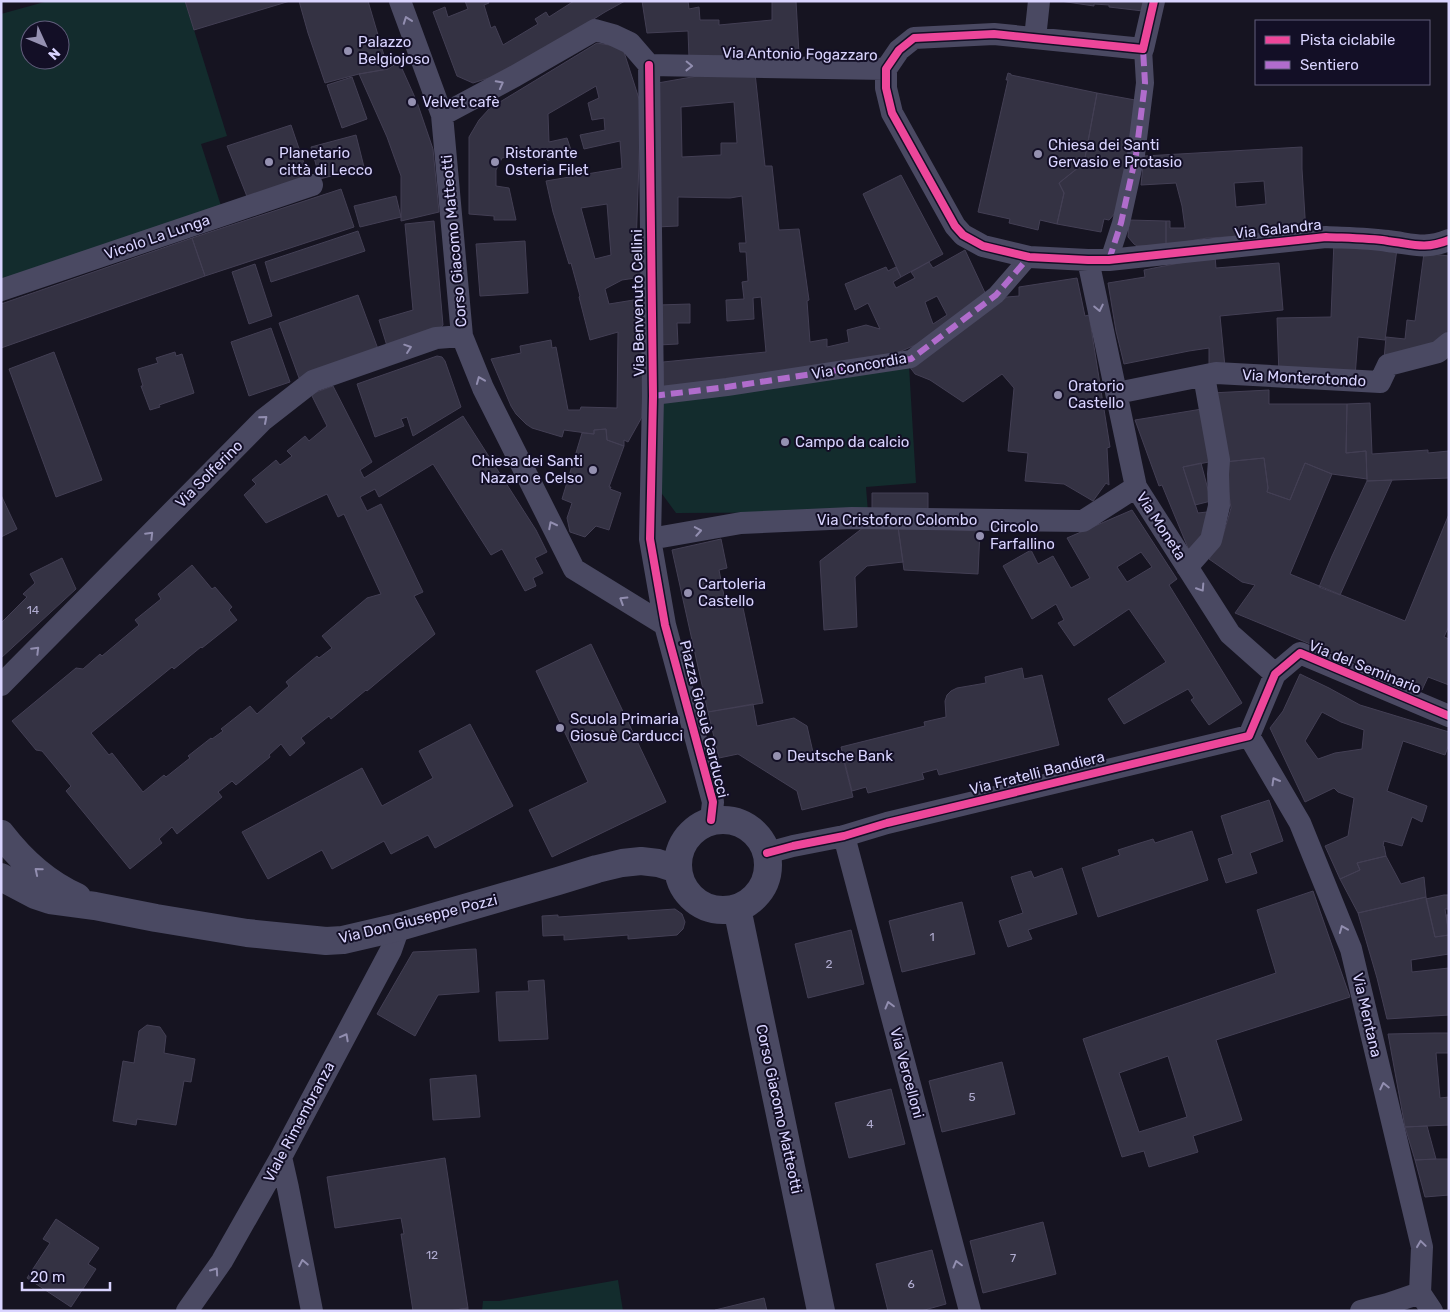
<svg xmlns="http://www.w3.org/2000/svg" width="1450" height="1312" viewBox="0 0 1450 1312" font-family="Rubik,sans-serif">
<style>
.green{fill:#132c2d;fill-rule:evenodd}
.building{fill:#343243;stroke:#433f54;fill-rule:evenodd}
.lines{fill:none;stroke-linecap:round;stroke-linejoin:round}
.pedestrian{stroke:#4a4962;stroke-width:18}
.minor{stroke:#4a4962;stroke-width:22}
.tertiary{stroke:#4a4962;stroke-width:28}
.quiet{stroke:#b06ccc;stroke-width:6;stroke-dasharray:12 6;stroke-linecap:butt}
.cycleway-casing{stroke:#130f26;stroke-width:11}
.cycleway{stroke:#ed469a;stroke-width:8}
.oneway{stroke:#928eb0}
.poi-dot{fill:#9591b1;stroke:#130f26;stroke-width:2}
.labels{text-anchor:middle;stroke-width:4;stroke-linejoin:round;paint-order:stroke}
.number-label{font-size:12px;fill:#b0acd0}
.poi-label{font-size:15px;fill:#d9d4ff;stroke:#130f26;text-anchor:start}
.street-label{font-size:15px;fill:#d9d4ff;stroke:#130f26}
</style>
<rect width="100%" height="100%" fill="#161421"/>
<!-- green -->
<path class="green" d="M48 1H185L227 136 201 144 224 215 1 286V14ZM30 30H60V60H30Z
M909 366 916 483 866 487 868 512 676 513 657 487V400Z
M618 1280 623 1311H482L483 1301H499Z"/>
<!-- building -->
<path class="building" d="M185 1H290L194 30Z
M299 1H368L388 69 359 74 325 83 308 33Z
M465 1H488L489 3 484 5 491 28 495 26 503 45 538 24 535 19 546 12 549 17 574 1H625L605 12 511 71 473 83 457 76 433 12 445 7 448 17 468 9Z
M642 1H688L689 9 699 7 700 20H719V25L772 20V1H796L799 54H750L689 58 688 31 647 33Z
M1060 1H1145L1143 11 1109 7V5L1094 4V6Z
M597 43 615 46 624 52 641 105 636 247 642 277 622 280 605 289 609 304 646 298 642 417 628 442 624 440V446L607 440 606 429 594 430V434L564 430 562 437 532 428 526 424 516 414 511 406 491 359 521 353 520 346 551 340 552 348 556 347 568 410H580L581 407 617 408 618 332 590 340 579 297 580 296 571 263 569 264 553 212 546 181 622 168 620 141 584 149 580 135 605 130 604 118 592 120 588 103 599 98 596 86 548 114 549 142 567 138 573 156 547 160 545 149 502 158 496 170V186L509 188 516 220H494V216L469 214V137L479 120 490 108ZM607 204 611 255 595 259 581 208Z
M399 62 417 102 433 149 439 212 401 221V176L387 137 359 74 388 69Z
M755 73 765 166H772L779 230 799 229 809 300 807 301 810 342 827 339V347L849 342 847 330 866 325 880 329 868 303 855 310 845 284 886 267 888 271 896 267 901 277 893 282 896 288 915 278 911 272 929 262 933 268 965 250 987 297 920 343 890 356 663 390V362L766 352 761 297 753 298 754 319 727 321 726 300 744 299 742 282 748 281 746 252H740L739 243H746L742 196 730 198 678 197V226L656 227 652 84 709 74ZM734 102 737 143H721V155L682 157 681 107ZM937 296 947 315 933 324 925 302Z
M1008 73 1011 74V75L1097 93 1084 163 1059 183 1064 193 1057 224 1040 220 1038 230 1009 223 1010 219 978 212 1008 80H1006Z
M352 77 367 119 342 128 327 85Z
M1097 93 1135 100 1126 169 1117 211 1109 220 1104 219 1101 232 1057 224 1064 193 1059 183 1084 163Z
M291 125 309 178 248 199 227 146Z
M356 135 364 167 320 179 311 147Z
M1302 147V169L1306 233 1207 238 1166 245V221H1170V228H1185L1182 206 1176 183 1141 185 1144 156ZM1264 181 1266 204 1236 207 1234 183Z
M901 175 943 254 901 277 863 194Z
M341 189 354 227 205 276 192 238Z
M396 196 401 217 360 227 354 206Z
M1129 220 1166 221V245L1137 246 1134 244 1128 237Z
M434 221 443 325 439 330 387 346 379 320 413 310 405 224Z
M358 231 365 251 271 282 265 262Z
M192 238 205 276 1 348V304Z
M525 241 528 293 480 296 476 244Z
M1334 241 1397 249 1385 340 1358 337 1355 377 1279 375 1277 318 1331 317Z
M1424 253 1449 256V324L1447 343 1384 359 1386 337 1405 339 1407 320 1415 321Z
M1215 256 1216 268 1279 263 1283 310 1220 316 1225 367H1209V348L1189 351 1124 364 1116 331 1108 283 1145 277 1144 270Z
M255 264 272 316 249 324 232 272Z
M1077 278 1085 316 1089 315 1110 447 1107 448 1109 485 1106 483 1093 501 1064 484 1025 481 1028 453 1008 451 1014 388 1002 374 963 402 930 380 915 374 909 366 1007 297 1019 296V287Z
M358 295 378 349 299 378 279 323Z
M690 304V323H677L678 344 658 345V305Z
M271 328 290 382 249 396 231 342Z
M54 352 102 480 56 497 9 369Z
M175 352 176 356 182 354 194 393 159 405 160 407 150 410 141 386H143L138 369 158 363 156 358Z
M437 356 442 357 445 361 461 407 413 436 407 417 401 419 404 426 375 437 357 384Z
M333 386 372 462 360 470 364 478 463 416 536 530 547 552 535 558 543 573 533 578 536 586 525 591 502 549 491 555 433 464 379 497 375 489 360 497 367 511 381 504 423 592 414 596 435 634 367 691 366 690 331 719 329 716 301 738 305 743 290 756 281 744 269 755 270 757 236 785 232 781 218 792 222 797 177 834 172 827 159 839 162 843 130 869 66 791 71 786 42 751 36 750 12 721 76 668 83 669 100 654 102 656 139 625 135 620 161 599 158 594 192 565 212 589 215 587 232 607 229 610 237 620 202 648 201 647 174 669 172 667 91 733 109 755 112 753 143 792 164 775 166 777 190 758 188 756 211 738 212 739 223 731 221 729 250 706 257 714 289 686 286 682 317 656 319 658 332 648 322 636 367 598 381 594 344 514 338 517 327 494 266 523 244 495 256 484 252 480 276 460 280 465 292 456 287 451 305 436 309 441 327 426 311 394Z
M1269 390V404H1347L1346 453 1366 451 1367 479 1332 474 1305 463 1290 500 1267 492 1268 488 1264 458 1224 462 1211 393Z
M1370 403 1372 454 1428 450V453L1449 451V478L1367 481 1366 451 1346 453 1347 404Z
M1202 409 1214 461 1183 467 1198 513 1207 512V538L1192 555 1188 548 1162 485 1159 486 1135 420Z
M606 429 607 440 624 446 609 487H611L610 489 621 493 609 530 596 526 585 537 570 532 567 518 572 503 562 499 582 433 594 434V430Z
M1264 458 1268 488 1267 492 1290 500 1305 463 1332 474 1290 574 1405 621 1449 514V626L1444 637 1449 639V685L1428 677 1422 690 1235 613 1255 585 1242 582 1209 559 1222 539 1231 508 1224 462Z
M1201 463 1211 501 1195 505 1183 467Z
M1392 480 1340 595 1319 587 1332 556 1367 481Z
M872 493H928V515H872Z
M1 495 17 529 1 537Z
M1132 510 1177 579 1169 585 1242 703 1209 725 1191 700 1194 698 1188 689 1124 724 1108 699 1166 662 1129 609 1074 646 1058 623 1064 620 1056 604 1032 619 1003 566 1031 550 1038 564 1053 556 1071 588 1090 578 1067 538ZM1141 552 1152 567 1127 582 1117 567Z
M864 527H898L903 562 867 566 855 577 857 627 824 630 820 561Z
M898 527 980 531 978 574 904 570Z
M721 539 727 568 719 570 726 606 742 603 763 703 708 712 672 550Z
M62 558 76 589 1 658V623L27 597 23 594 35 583 30 574Z
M591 644 666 802 552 857 529 810 588 782 536 671Z
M1022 668 1024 679 1042 675 1059 745 939 775 937 769 922 773 924 779 868 793 866 787 852 791 841 747 925 726 924 722 946 717 945 701 947 695 951 691 957 688 986 683 985 677Z
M1300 674 1329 688 1360 705 1449 732V744L1445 755 1403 741 1387 791 1427 806 1422 822 1412 817 1402 846 1384 841 1383 846H1384L1386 856 1357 863 1360 870 1340 879 1325 846 1348 836 1354 798 1338 792 1334 788 1305 802 1270 728 1283 711ZM1322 712 1341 722 1364 730 1362 749 1335 753 1318 759 1305 741Z
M753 704 757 726 794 718 807 726 815 761 842 754 853 797 802 810 797 791 738 754 719 758 708 712Z
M470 724 513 806 435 848 428 835 391 854 384 841 332 869 322 850 268 879 242 832 362 768 382 806 433 778 419 751Z
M1269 800 1283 841 1250 853 1257 873 1226 883 1218 859 1233 854 1221 816Z
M1192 831 1208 880 1098 917 1082 868 1120 855 1118 850 1140 843 1153 839 1155 843Z
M1386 856 1401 884 1424 877 1426 897 1358 913 1340 879 1360 870 1357 863Z
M1062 868 1077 914 1028 930 1032 939 1008 947 999 921 1023 913 1011 877 1031 871 1034 878Z
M1313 891 1350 997 1216 1040 1242 1120 1193 1136 1198 1152 1149 1167 1144 1151 1122 1157 1083 1039 1276 973 1257 910ZM1168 1056 1187 1117 1139 1132 1119 1073Z
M1444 895H1449V909H1445L1449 935 1435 937 1426 899Z
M1426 897 1435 937 1449 935 1446 915H1449V954L1411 960 1412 972 1449 968V1015L1387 1019 1377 978 1358 913Z
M962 902 975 954 902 972 889 921Z
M675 909 682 914 685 922 683 929 677 935 628 939V935L564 940V935L543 936 542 916 558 915V917Z
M851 930 864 984 808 998 795 944Z
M476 949 479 992 438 995 415 1036 377 1014 413 952Z
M544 980 548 1039 499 1041 496 992 529 991 528 981Z
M147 1025 160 1027 166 1036 164 1053 195 1059 191 1082 184 1081 176 1125 137 1119 136 1125 113 1121 123 1061 134 1063 139 1031Z
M1434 1033H1449V1053H1436L1440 1098 1449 1097V1125L1405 1127 1388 1034Z
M1002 1062 1015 1114 942 1132 929 1081Z
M476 1075 480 1117 433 1120 430 1079Z
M891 1089 905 1144 849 1158 835 1103Z
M1427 1126 1436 1159 1415 1160 1405 1127Z
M445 1158 468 1308 449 1311H413L401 1234H404L401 1218 335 1228 327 1177Z
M1436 1159H1449V1195L1425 1197 1415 1160Z
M56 1219 99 1248 88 1264 96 1269 71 1307 27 1278 50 1243 43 1239Z
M1043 1222 1056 1274 983 1293 970 1241Z
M932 1250 946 1304 921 1311H888L876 1264Z
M764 1298 767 1311H715V1310Z
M468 1308V1311H449Z"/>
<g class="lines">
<!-- pedestrian -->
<path class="pedestrian" d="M1109 260 1121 223 1136 155 1145 83 1143 49
M653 396 727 387 911 359 996 295 1029 257"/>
<!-- minor -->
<path class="minor" d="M400 1 442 115 462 336 483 388 574 569 665 625
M1154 1 1143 49 994 34 914 38 899 50 886 69V88L892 113 955 226 963 235 983 246 1029 257 1088 260H1109L1326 237C1347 238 1368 238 1388 241 1413 244 1424 250 1449 240
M1035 38 1039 1
M649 65 653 396 650 539 665 625 713 802 711 820
M442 115 515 76 595 30 613 35 630 43 649 65 886 69
M1088 260 1136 487 1230 634 1275 674
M1 290 312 185
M1117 393 1216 373 1380 382 1388 365 1438 352 1449 343
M650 539 741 523 852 518 1083 521 1136 487
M1187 567 1211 540 1219 506 1218 474 1219 460 1204 376
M1 685 263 420 313 381 436 338 462 336
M1249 736 1300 823 1351 949 1422 1247 1420 1293 1432 1311
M844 836 970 1311
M767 853 793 846 844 836 887 823 1249 736 1275 674 1300 653 1449 716
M281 1157 288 1188 312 1311
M187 1311 222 1261 281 1157 391 950 399 927
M1361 1311 1388 1304 1420 1293"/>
<!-- tertiary -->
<path class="tertiary" d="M678 865a45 45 0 1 1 90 0a45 45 0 1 1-90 0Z
M1 834C21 860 48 884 77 897
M1 877 35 895 50 900 95 906 156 918 247 933 326 941 343 940 399 927 558 881 597 869 622 863 641 861 658 863 677 869
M737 908 821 1311"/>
<!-- quiet -->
<path class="quiet" d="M1109 260 1121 223 1136 155 1145 83 1143 49
M653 396 727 387 911 359 996 295 1029 257"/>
<defs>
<path id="cycleway" d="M1154 1 1143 49 994 34 914 38 899 50 886 69V88L892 113 955 226 963 235 983 246 1029 257 1088 260H1109L1326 237C1347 238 1368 238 1388 241 1413 244 1424 250 1449 240
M649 65 653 396 650 539 665 625 713 802 711 820
M767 853 793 846 844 836 887 823 1249 736 1275 674 1300 653 1449 716"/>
</defs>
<!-- cycleway casing -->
<use href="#cycleway" class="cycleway-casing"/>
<!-- cycleway -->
<use href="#cycleway" class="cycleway"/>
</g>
<!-- one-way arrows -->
<defs><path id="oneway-chevron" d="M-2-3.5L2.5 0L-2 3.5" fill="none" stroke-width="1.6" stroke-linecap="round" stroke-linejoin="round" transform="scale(1.25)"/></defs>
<g class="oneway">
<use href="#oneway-chevron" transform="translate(407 20) rotate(-110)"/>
<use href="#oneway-chevron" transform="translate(689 66) rotate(1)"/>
<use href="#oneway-chevron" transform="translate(500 84) rotate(-28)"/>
<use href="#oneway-chevron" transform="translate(1099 308) rotate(78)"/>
<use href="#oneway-chevron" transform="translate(408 348) rotate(-19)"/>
<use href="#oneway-chevron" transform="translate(480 380) rotate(-112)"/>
<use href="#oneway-chevron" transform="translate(264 419) rotate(-41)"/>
<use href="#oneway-chevron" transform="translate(552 525) rotate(-117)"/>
<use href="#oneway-chevron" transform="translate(698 531) rotate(-10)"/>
<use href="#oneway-chevron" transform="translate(150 535) rotate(-45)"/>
<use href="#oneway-chevron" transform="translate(1201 588) rotate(57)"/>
<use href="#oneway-chevron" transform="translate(623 600) rotate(-148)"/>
<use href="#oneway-chevron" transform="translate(36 650) rotate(-45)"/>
<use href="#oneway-chevron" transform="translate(1275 781) rotate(-120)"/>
<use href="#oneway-chevron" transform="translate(38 871) rotate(-140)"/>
<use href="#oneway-chevron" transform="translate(1343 929) rotate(-112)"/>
<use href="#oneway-chevron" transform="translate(889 1005) rotate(-105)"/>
<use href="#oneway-chevron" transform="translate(345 1037) rotate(-62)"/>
<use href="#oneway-chevron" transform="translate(1384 1086) rotate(-103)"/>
<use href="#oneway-chevron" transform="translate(1421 1244) rotate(-98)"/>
<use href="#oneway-chevron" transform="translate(303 1263) rotate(-101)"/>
<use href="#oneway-chevron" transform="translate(957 1264) rotate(-105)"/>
<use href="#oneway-chevron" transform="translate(215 1271) rotate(-55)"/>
</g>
<!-- markers -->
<g class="poi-dot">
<circle cx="348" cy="51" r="5"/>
<circle cx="412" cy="102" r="5"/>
<circle cx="1038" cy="154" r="5"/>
<circle cx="269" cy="162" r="5"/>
<circle cx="495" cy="162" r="5"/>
<circle cx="1058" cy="395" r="5"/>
<circle cx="785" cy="442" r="5"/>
<circle cx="593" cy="470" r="5"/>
<circle cx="980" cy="536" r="5"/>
<circle cx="688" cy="593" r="5"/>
<circle cx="560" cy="728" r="5"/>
<circle cx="777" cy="756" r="5"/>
</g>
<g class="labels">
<!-- number labels -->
<g class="number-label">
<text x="33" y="614">14</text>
<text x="932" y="941">1</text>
<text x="829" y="968">2</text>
<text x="972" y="1101">5</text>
<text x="870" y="1128">4</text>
<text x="432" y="1259">12</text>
<text x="1013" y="1262">7</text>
<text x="911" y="1288">6</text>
</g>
<!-- poi labels -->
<g class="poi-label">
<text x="358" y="47">Palazzo<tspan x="358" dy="17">Belgiojoso</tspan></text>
<text x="422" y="107">Velvet cafè</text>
<text x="1048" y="150">Chiesa dei Santi<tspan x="1048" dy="17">Gervasio e Protasio</tspan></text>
<text x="279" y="158">Planetario<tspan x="279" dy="17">città di Lecco</tspan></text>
<text x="505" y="158">Ristorante<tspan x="505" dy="17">Osteria Filet</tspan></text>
<text x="1068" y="391">Oratorio<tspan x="1068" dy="17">Castello</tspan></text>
<text x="795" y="447">Campo da calcio</text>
<text x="583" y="466" text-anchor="end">Chiesa dei Santi<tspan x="583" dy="17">Nazaro e Celso</tspan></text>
<text x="990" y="532">Circolo<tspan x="990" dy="17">Farfallino</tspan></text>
<text x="698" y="589">Cartoleria<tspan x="698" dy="17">Castello</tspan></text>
<text x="570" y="724">Scuola Primaria<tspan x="570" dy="17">Giosuè Carducci</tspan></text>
<text x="787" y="761">Deutsche Bank</text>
</g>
<!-- street labels -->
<g class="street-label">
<text transform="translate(800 54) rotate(1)" y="5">Via Antonio Fogazzaro</text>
<text transform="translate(1278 229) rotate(-6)" y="5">Via Galandra</text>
<text transform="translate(157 237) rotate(-19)" y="5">Vicolo La Lunga</text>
<text transform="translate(454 241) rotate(-95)" y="5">Corso Giacomo Matteotti</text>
<text transform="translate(638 303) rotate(-91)" y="5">Via Benvenuto Cellini</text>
<text transform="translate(859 366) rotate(-10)" y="5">Via Concordia</text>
<text transform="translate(1304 378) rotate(3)" y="5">Via Monterotondo</text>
<text transform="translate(209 474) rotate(-45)" y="5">Via Solferino</text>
<text x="897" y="525">Via Cristoforo Colombo</text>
<text transform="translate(1161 526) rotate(57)" y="5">Via Moneta</text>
<text transform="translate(1365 667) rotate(22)" y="5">Via del Seminario</text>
<text transform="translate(704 719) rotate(76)" y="5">Piazza Giosuè Carducci</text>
<text transform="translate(1037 773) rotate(-14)" y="5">Via Fratelli Bandiera</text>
<text transform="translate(418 919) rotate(-14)" y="5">Via Don Giuseppe Pozzi</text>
<text transform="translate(1367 1015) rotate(77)" y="5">Via Mentana</text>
<text transform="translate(907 1073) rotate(75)" y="5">Via Vercelloni</text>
<text transform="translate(779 1109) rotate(78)" y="5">Corso Giacomo Matteotti</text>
<text transform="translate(299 1122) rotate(-62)" y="5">Viale Rimembranza</text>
</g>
</g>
<!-- border -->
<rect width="1450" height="1312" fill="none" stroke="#d9d4ff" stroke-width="5"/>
<!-- legend -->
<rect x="1255" y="20" width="175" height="65" fill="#130f26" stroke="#625e7d"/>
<rect x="1265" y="36" width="25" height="8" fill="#ed469a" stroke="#625e7d"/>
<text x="1300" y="45" font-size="15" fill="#d9d4ff">Pista ciclabile</text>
<rect x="1265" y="61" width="25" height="8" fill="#b06ccc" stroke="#625e7d"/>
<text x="1300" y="70" font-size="15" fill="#d9d4ff">Sentiero</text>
<!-- north arrow -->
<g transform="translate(45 45) rotate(134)"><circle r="24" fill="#130f26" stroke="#625e7d"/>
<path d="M0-4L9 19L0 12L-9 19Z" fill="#9591b1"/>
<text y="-8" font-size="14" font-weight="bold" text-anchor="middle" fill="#d9d4ff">N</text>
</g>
<!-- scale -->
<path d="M22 1282v8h88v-8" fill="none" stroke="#d9d4ff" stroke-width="2.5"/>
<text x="30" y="1282" font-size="15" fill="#d9d4ff" stroke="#130f26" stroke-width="4" paint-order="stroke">20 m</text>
</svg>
